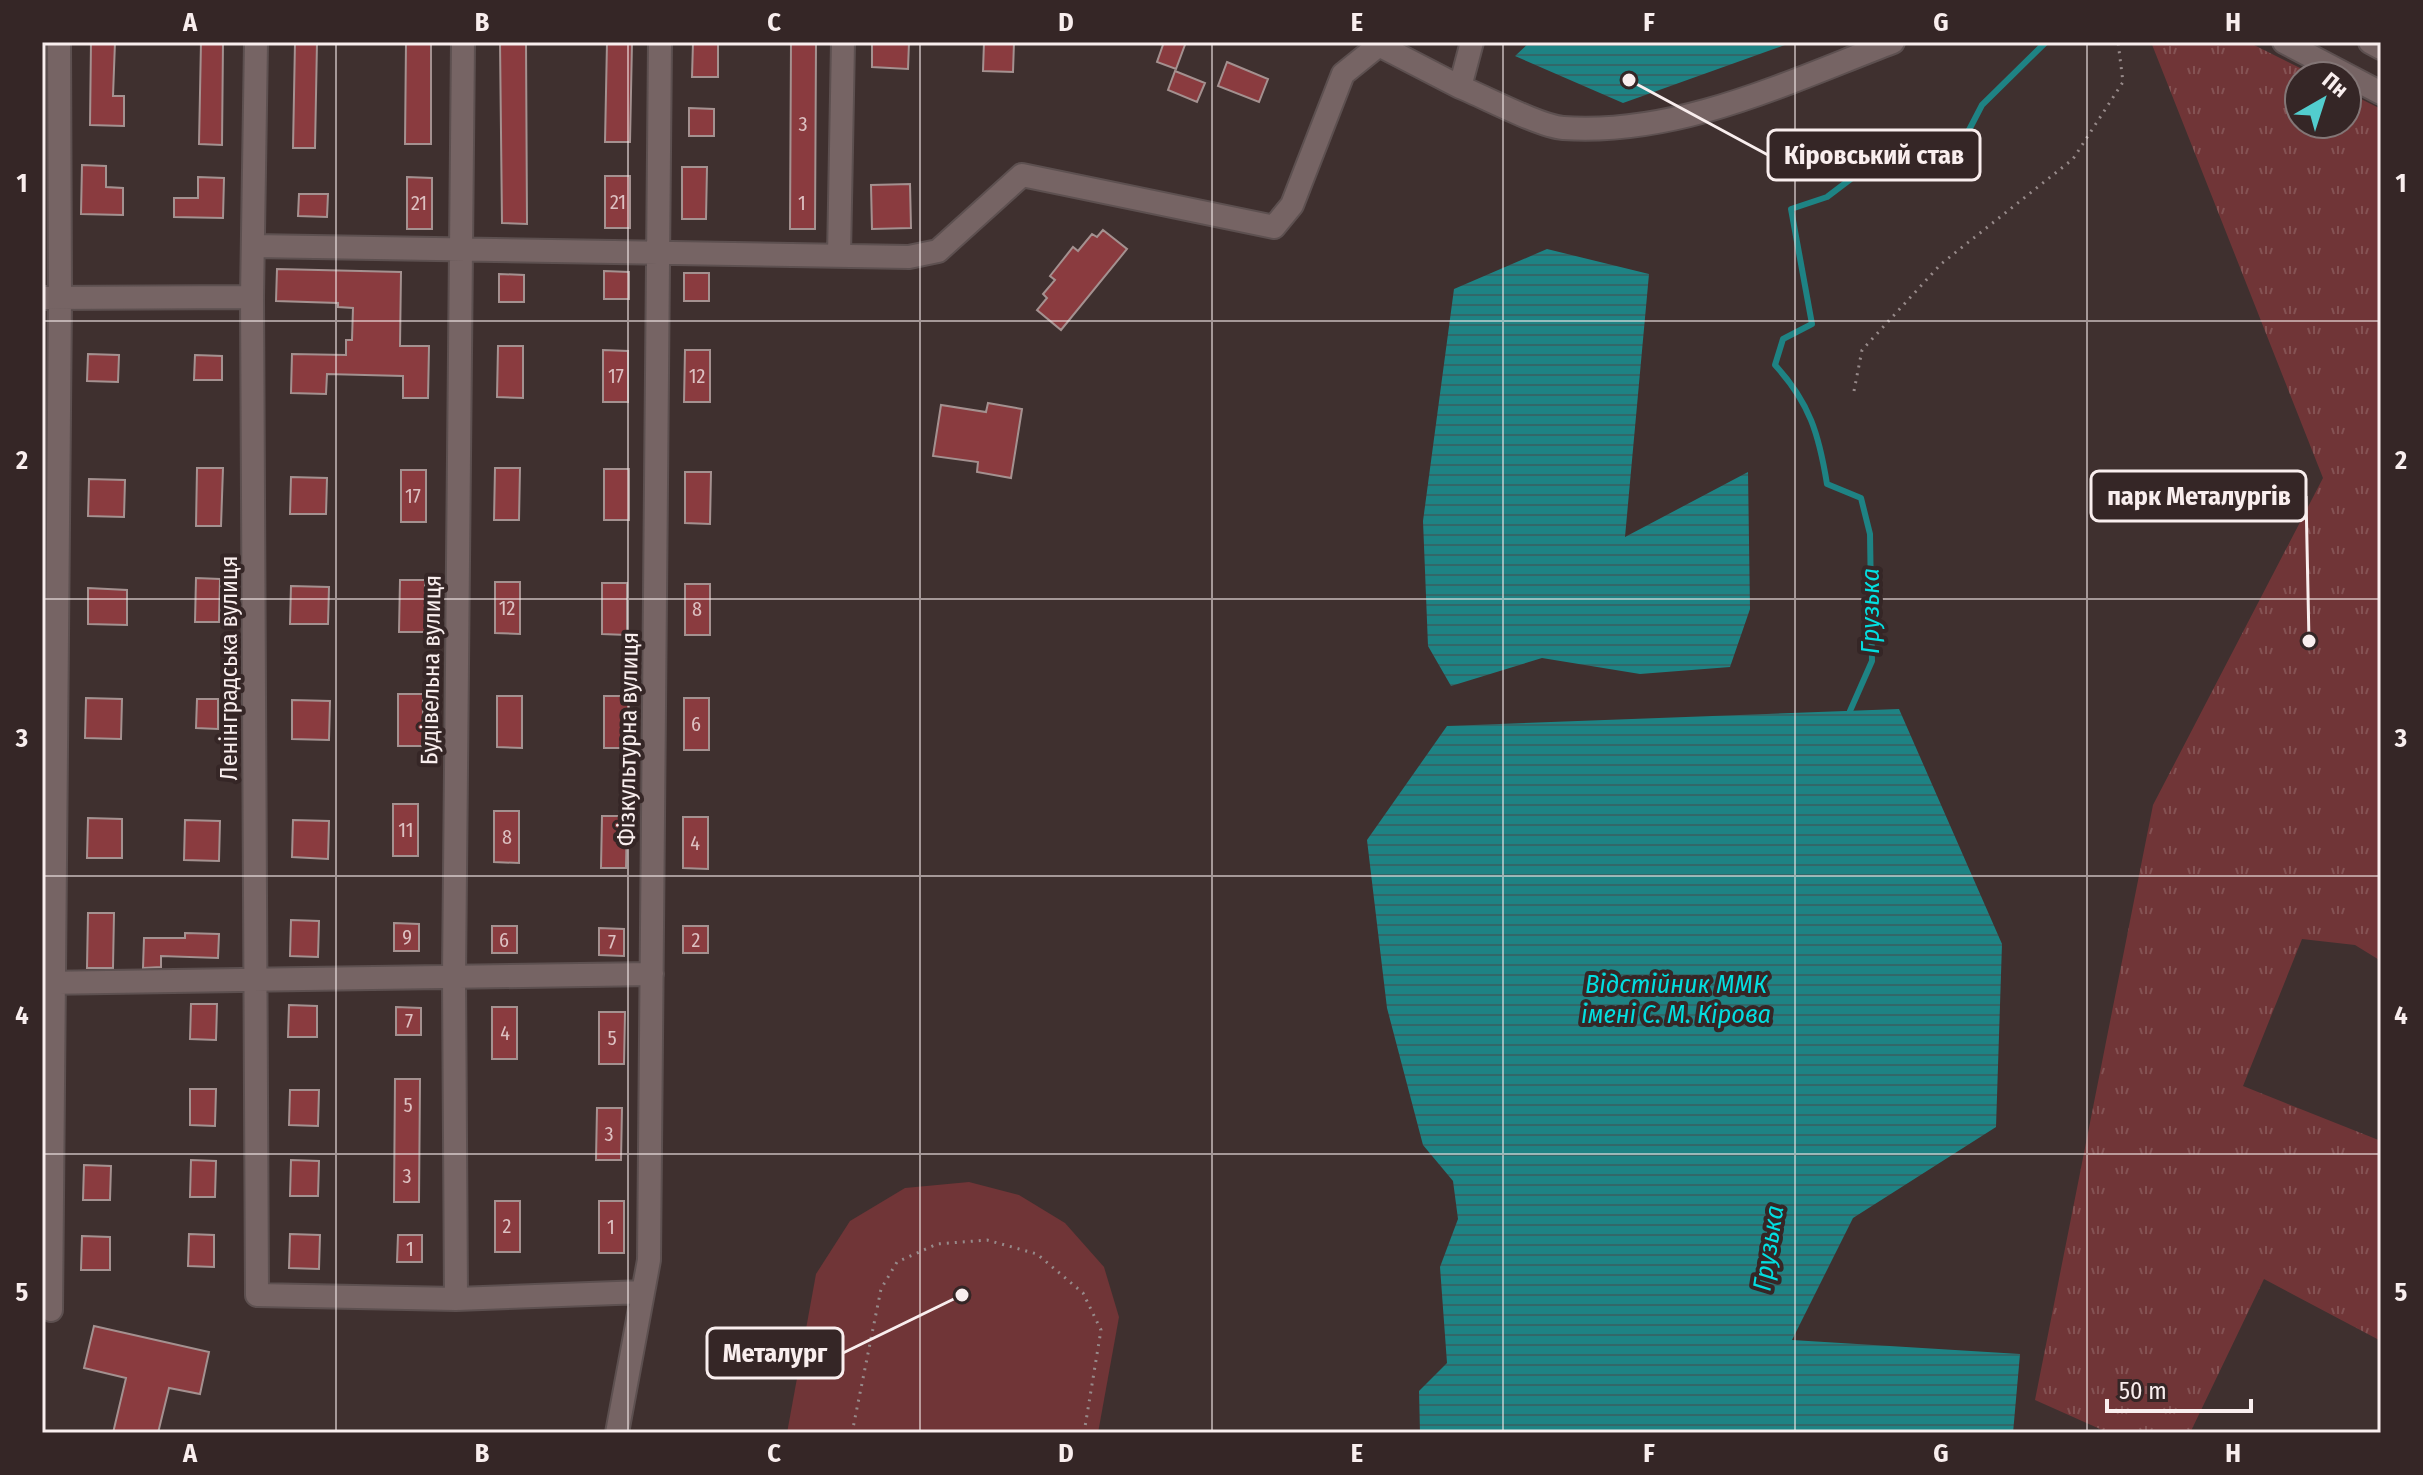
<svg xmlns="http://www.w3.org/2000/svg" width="2423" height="1475" viewBox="0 0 2423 1475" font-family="'Fira Sans Condensed',sans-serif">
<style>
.park{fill:url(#park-tufts)}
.garden{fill:#703537}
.water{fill:url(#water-rules)}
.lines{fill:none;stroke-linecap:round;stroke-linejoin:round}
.stream{stroke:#1e8384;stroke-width:6}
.building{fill:#8a3b3f;stroke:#a49190;stroke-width:2}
.minor-casing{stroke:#5d5050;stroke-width:26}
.path{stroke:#978a8a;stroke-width:3;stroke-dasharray:2 6;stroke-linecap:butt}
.minor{stroke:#766464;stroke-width:22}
.grid{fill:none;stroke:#f9eeee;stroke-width:2;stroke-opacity:0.55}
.labels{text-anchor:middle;stroke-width:8;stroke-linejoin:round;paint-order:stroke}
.number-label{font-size:20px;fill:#ddc1c2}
.street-label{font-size:24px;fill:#f9eeee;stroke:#352626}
.water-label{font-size:26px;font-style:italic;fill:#03dee0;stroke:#352626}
.leader{fill:none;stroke:#f9eeee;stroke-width:3}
.callout-dot{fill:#f9eeee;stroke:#352626;stroke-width:3}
.callout{fill:#352626;stroke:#f9eeee;stroke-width:3}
.callout-label{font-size:26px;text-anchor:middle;font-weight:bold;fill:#f9eeee}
.neatline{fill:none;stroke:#f9eeee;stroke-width:3}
.grid-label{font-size:26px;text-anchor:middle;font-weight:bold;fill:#f9eeee}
</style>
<defs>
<pattern id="park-tufts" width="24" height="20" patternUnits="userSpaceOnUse" patternTransform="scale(2)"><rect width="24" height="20" fill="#703537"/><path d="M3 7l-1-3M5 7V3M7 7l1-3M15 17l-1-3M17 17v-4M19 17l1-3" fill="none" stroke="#855354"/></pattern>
<pattern id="water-rules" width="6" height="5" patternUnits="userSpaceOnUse" patternTransform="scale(2)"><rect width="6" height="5" fill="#1e8384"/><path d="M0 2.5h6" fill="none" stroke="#326869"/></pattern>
</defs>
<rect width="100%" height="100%" fill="#3f302f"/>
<!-- park -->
<path class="park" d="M2151 42H2248L2316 76H2299V124H2347V92L2381 109V961L2355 945 2302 939 2243 1086 2381 1141V1341L2264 1279 2190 1433H2109L2035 1400 2153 805 2323 478Z"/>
<!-- garden -->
<path class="garden" d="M969 1182 1019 1195 1065 1223 1104 1267 1119 1317 1098 1433H787L816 1274 850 1221 905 1188Z"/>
<!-- water -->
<path class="water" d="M1530 42H1793L1623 103 1515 56Z
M1547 249 1649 274 1625 537 1748 472 1750 609 1730 667 1640 674 1542 658 1451 686 1428 646 1423 521 1454 289Z
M1899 709 2002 944 1996 1127 1853 1218 1792 1340 2020 1354 2013 1433H1420L1419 1391 1447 1363 1440 1267 1458 1219 1453 1181 1423 1145 1387 1008 1367 840 1447 726Z"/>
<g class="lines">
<!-- stream -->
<path class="stream" d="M1850 711 1872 661 1870 534 1861 498 1827 484C1819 435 1810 403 1775 365L1783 339 1812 324 1791 209 1827 197 1856 175 1890 161 1920 158 1944 138 1954 147 1969 130 1982 105 2046 42"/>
</g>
<!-- building -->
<path class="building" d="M91 42H115L113 96H124V126L90 125Z
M201 42H223L222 145 199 144Z
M295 42H317L315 148H293Z
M406 42H431V144H405Z
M500 42H526L527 224 502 223Z
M607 42H632L630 142H605Z
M693 42H718V77H692Z
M791 42H816L815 229H790Z
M872 42H909L908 69 872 67Z
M984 42H1014L1013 72 983 71Z
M1164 42H1186L1176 69 1157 62Z
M1227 62 1268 79 1259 102 1218 86Z
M1175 71 1205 83 1197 102 1168 90Z
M689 108 714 109V136H689Z
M82 165 106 166V187L123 188V215L81 214Z
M682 167H707L706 219H682Z
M605 176H630V228H605Z
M198 177 224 178 223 218 174 217V198H198Z
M407 177 432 178V229H407Z
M910 184 911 228 872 229 871 185Z
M299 194H328L327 217 298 216Z
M1103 230 1127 249 1061 330 1037 310 1047 298 1043 294 1055 280 1050 276 1073 247 1078 251 1092 234 1097 237Z
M277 269 401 272 400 346H429L428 398H403V376L327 374 326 394 291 393 292 354 346 355V340H352L353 308 338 307V303L276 301Z
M604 271 629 272V299H604Z
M684 273H709V301H684Z
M499 274 524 275V302H499Z
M498 346H523V398L497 397Z
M603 350 628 351V402H603Z
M685 350H710V402H684Z
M88 354 119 355 118 382 87 381Z
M195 355 222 356V380H194Z
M988 403 1022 409 1011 478 977 472 978 462 933 456 941 405 986 412Z
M197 468H223L221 526H196Z
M495 468H520L519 520H494Z
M604 469H629V520H604Z
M401 470H426V522H401Z
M685 472H711L710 524 685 523Z
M291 477 327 478 326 514H290Z
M89 479 125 480 124 517 88 516Z
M196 578 220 579 219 622H195Z
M400 580H425V632H399Z
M495 582H520V634L495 633Z
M602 583H627V635L602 634Z
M685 584H710V635H685Z
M291 586 329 587 328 624H290Z
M88 588 127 590V625L88 624Z
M398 694H423V746H398Z
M497 696H522V748L497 747Z
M604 696H629V748H604Z
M86 698 122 699 121 739 85 738Z
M684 698H709V750H684Z
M197 699H218V729L196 728Z
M292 700 330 701 329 740 292 739Z
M393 804H418V856H393Z
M494 811H519V863L494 862Z
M602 816H627L626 868H601Z
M683 817H708V869L683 868Z
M88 818 122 819V858H87Z
M185 820 220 821 219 861 184 860Z
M293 820 329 821 328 859 292 857Z
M88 913H114L113 968H87Z
M291 920 319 921 318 957 290 956Z
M394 923 419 924V951H394Z
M492 926H517V953H492Z
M683 926H708V953H683Z
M599 928 624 929V956L599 955Z
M185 933 219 934 218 958 161 956V967L143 968 144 938H185Z
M191 1004H217L216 1040 190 1039Z
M289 1005 317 1006V1037H288Z
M396 1007 421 1008V1035H396Z
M492 1007H517V1059H492Z
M599 1012H625L624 1064H599Z
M395 1079H420L419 1202H394Z
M190 1089H216L215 1126 190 1125Z
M290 1090H319L318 1126 289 1125Z
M597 1108H622L621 1160H596Z
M191 1160 216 1161 215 1197H190Z
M291 1160 319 1161 318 1196H290Z
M84 1165 111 1166 110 1200H83Z
M495 1201H520V1252H495Z
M599 1201H624V1253H599Z
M189 1234 214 1235V1267L188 1266Z
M290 1234 320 1235 319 1269 289 1268Z
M398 1235H422V1262H397Z
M82 1236 110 1237V1270H81Z
M94 1326 209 1352 200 1394 169 1388 158 1433H113L126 1378 84 1368Z"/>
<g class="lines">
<defs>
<path id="minor" d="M256 42 252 297 257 1295 456 1299 643 1292
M1373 42 1460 87
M1472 42 1460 87C1485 97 1539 126 1563 128 1678 136 1788 82 1893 42
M2284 42 2381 93
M2370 42 2381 48
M253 246 909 257 938 251 1022 175 1274 227 1292 205 1343 74 1379 45
M839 256 843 42
M42 298 252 297
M42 983 652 974
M456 1299 454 977 463 42
M51 1310 60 299 59 42
M617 1433 649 1260 660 42"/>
</defs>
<!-- minor casing -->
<use href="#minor" class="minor-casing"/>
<!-- path -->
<path class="path" d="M1854 391 1862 350 1941 264 2073 159 2123 82 2118 42
M852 1433 881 1289 897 1262 937 1244 987 1240 1037 1254 1083 1293 1101 1330 1084 1433"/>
<!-- minor -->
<use href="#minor" class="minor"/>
</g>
<!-- grid -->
<path class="grid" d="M336 42V1433M628 42V1433M920 42V1433M1212 42V1433M1503 42V1433M1795 42V1433M2087 42V1433M42 321H2381M42 599H2381M42 876H2381M42 1154H2381"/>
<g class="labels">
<!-- number labels -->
<g class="number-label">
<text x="803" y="131">3</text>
<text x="618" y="209">21</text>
<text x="419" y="210">21</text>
<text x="802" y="210">1</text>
<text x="616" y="383">17</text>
<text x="697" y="383">12</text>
<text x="413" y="503">17</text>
<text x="507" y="615">12</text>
<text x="697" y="616">8</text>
<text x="696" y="731">6</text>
<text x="406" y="837">11</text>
<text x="507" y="844">8</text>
<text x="695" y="850">4</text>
<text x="407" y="944">9</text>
<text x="504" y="947">6</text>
<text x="696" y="947">2</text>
<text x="612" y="949">7</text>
<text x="409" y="1028">7</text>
<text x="505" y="1040">4</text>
<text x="612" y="1045">5</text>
<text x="408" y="1112">5</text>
<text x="609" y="1141">3</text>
<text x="407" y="1183">3</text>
<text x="507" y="1233">2</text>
<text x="611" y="1234">1</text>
<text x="410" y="1256">1</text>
</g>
<!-- street labels -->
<g class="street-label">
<text transform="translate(229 668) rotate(-90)" y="8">Ленінградська вулиця</text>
<text transform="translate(431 670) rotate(-89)" y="8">Будівельна вулиця</text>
<text transform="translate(628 739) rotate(-89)" y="8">Фiзкультурна вулиця</text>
</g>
<!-- water labels -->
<g class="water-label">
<text transform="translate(1870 611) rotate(-90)" y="9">Грузька</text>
<text x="1676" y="993">Відстійник ММК<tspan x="1676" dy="30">імені С. М. Кірова</tspan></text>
<text transform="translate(1768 1248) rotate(-81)" y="9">Грузька</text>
</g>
</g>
<!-- callouts -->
<path class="leader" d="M1629 80L1768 155M2309 641L2306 496M962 1295L843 1353"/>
<g class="callout-dot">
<circle cx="1629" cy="80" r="8"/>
<circle cx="2309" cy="641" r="8"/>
<circle cx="962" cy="1295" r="8"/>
</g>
<g class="callout">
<rect x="1768" y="130" width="212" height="50" rx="8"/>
<rect x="2091" y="471" width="215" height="50" rx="8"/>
<rect x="707" y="1328" width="136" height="50" rx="8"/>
</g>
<g class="callout-label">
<text x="1874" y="164">Кіровський став</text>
<text x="2199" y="505">парк Металургів</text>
<text x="775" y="1362">Металург</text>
</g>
<!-- border -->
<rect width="2423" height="1475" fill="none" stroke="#352626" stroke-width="88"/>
<!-- north arrow -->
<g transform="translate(2323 100) rotate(39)"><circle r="38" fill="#352626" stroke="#837676" stroke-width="2"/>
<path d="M0-6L14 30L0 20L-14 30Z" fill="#52cdce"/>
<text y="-12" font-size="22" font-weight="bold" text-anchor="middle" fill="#f9eeee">Пн</text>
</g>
<!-- scale -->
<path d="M2107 1399v12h144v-12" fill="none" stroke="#f9eeee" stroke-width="4"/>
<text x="2119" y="1399" font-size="24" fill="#f9eeee" stroke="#352626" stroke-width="6" paint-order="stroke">50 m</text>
<rect x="44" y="44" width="2335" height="1387" class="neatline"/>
<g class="grid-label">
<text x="190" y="31">A</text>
<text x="482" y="31">B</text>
<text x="774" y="31">C</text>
<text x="1066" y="31">D</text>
<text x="1357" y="31">E</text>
<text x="1649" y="31">F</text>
<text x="1941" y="31">G</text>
<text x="2233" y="31">H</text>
<text x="22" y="192">1</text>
<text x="2401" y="192">1</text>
<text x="22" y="469">2</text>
<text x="2401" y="469">2</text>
<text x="22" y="747">3</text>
<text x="2401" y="747">3</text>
<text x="22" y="1024">4</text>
<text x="2401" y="1024">4</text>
<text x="22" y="1301">5</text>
<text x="2401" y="1301">5</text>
<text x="190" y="1462">A</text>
<text x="482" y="1462">B</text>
<text x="774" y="1462">C</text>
<text x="1066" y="1462">D</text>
<text x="1357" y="1462">E</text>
<text x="1649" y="1462">F</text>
<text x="1941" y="1462">G</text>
<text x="2233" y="1462">H</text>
</g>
</svg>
